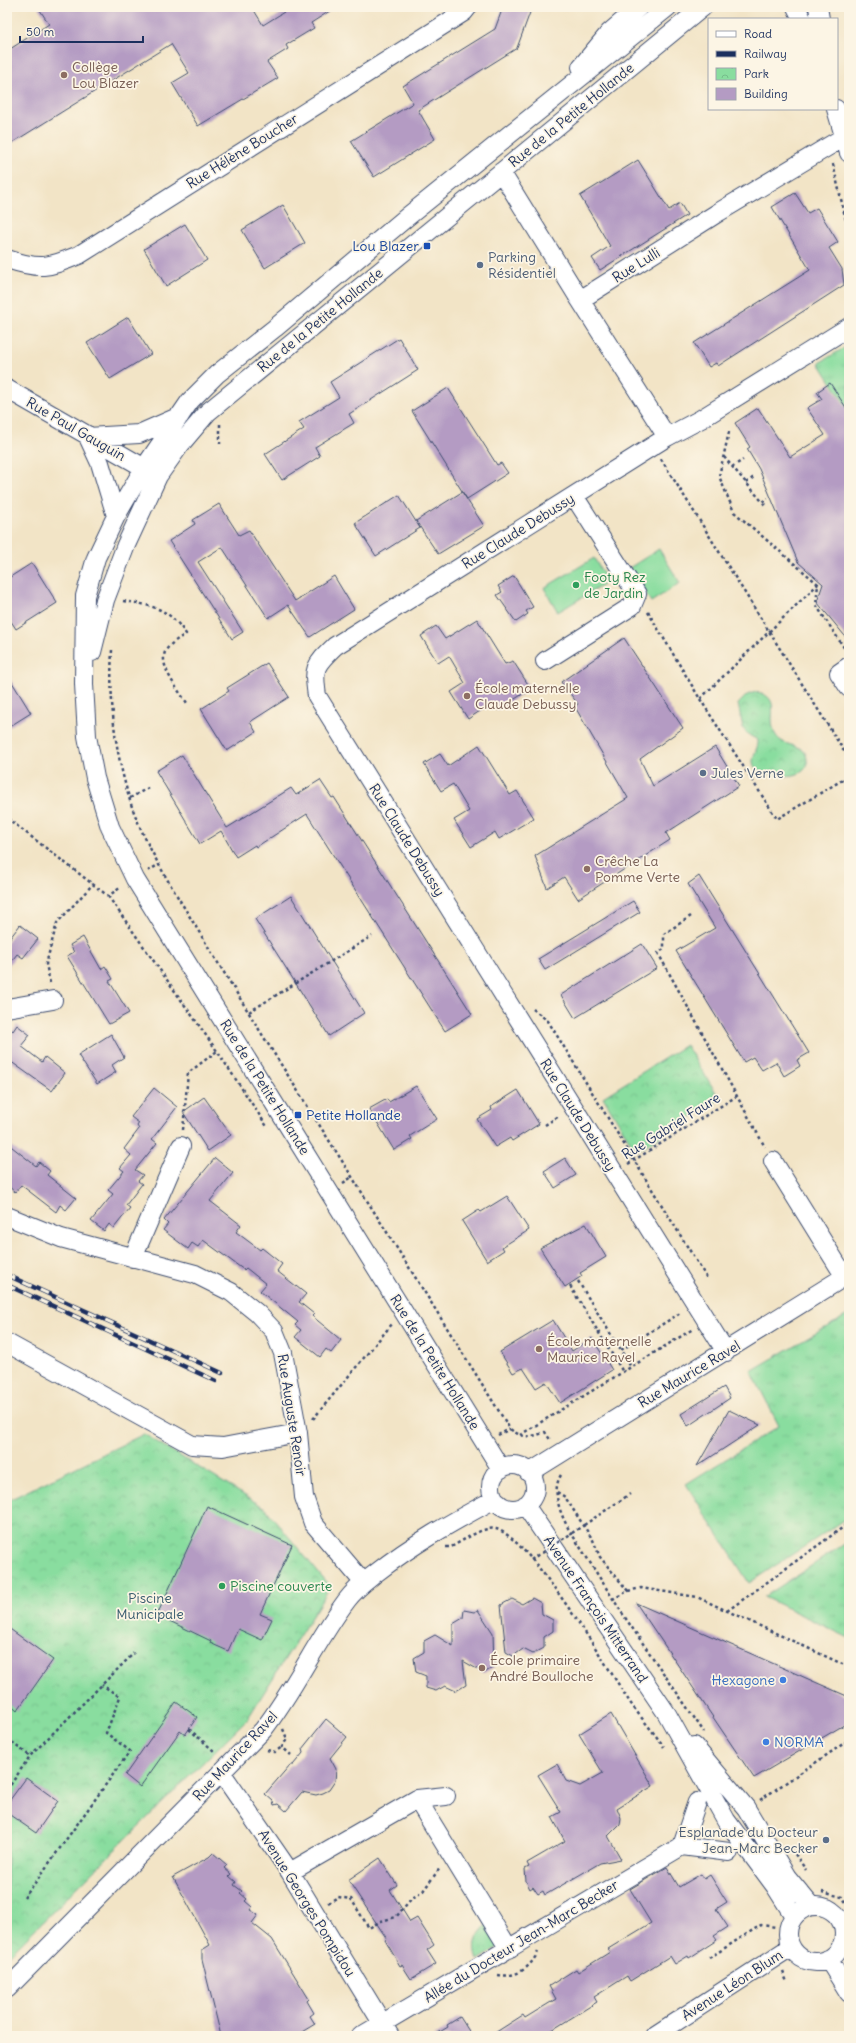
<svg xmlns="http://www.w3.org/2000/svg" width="856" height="2043" viewBox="0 0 856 2043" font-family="Delius,sans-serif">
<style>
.grass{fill:url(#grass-tufts);stroke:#52867e}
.park{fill:url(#park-crowns);stroke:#52867e}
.pitch{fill:#89dd9f;stroke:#52867e}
.building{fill:#b49bc3}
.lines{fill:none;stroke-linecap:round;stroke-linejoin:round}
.minor-casing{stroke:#3b4a6e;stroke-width:20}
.path{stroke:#3b4a6e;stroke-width:2.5;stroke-dasharray:3 3;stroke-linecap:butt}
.minor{stroke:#fff;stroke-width:18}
.rail-casing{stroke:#1b2f5e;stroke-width:4.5}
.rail{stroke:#fcf5e5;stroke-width:3;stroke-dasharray:9;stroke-linecap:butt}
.path-bridge{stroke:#3b4a6e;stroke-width:2.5;stroke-dasharray:3 3;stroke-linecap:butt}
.education-dot{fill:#8d6e63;stroke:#fcf5e5;stroke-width:1.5}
.transit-dot{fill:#1a4fb4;stroke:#fcf5e5;stroke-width:1.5}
.service-dot{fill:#5c6f8a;stroke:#fcf5e5;stroke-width:1.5}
.leisure-dot{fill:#2e9e5b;stroke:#fcf5e5;stroke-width:1.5}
.shop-dot{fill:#3f7fe0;stroke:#fcf5e5;stroke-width:1.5}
.labels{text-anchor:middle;stroke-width:3.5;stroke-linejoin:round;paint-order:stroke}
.education-label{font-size:14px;fill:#785e54;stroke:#fcf5e5;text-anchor:start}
.street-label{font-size:14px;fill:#1b2f5e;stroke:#fcf5e5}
.transit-label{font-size:14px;fill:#164399;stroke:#fcf5e5;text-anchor:end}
.service-label{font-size:14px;fill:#4e5e75;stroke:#fcf5e5;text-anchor:start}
.leisure-label{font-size:14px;fill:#27864d;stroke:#fcf5e5;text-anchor:start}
.park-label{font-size:14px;fill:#365a6e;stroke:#fcf5e5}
.shop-label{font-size:14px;fill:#366cbe;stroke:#fcf5e5;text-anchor:end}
</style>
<defs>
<pattern id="grass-tufts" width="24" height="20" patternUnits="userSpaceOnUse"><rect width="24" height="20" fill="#89dd9f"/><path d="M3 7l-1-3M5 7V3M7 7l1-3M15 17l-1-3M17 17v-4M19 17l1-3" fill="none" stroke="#76be8b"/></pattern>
<pattern id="park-crowns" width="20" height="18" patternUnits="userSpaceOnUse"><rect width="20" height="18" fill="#89dd9f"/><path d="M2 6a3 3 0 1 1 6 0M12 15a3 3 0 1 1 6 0" fill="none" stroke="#76be8b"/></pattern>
</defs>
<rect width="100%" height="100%" fill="#fcf5e5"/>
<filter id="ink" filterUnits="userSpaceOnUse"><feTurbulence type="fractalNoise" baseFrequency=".025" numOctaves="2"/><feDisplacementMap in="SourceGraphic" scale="8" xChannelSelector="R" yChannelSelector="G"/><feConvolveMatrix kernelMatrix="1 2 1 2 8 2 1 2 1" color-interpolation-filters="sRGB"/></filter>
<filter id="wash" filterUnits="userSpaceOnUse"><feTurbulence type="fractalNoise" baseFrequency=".012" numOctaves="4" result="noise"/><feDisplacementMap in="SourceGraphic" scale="16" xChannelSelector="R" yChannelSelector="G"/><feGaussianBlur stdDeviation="0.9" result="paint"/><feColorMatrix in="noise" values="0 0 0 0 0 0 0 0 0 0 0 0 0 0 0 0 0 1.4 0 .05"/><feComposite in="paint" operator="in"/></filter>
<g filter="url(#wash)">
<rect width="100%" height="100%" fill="#f2e4c6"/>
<!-- grass -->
<path class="grass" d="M849 345V410L819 363Z
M849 1314V1517L749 1583 686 1484 779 1426 751 1371Z
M849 1541V1638L764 1597Z"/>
<!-- park -->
<path class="park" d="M756 692C781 697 769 713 773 728 778 750 801 741 806 755 816 785 760 777 754 766 750 757 759 749 758 740L747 734 743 728 738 704 747 695Z
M686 1045 720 1099 636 1151 603 1097Z
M144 1434 265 1508 330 1587 248 1718 7 1957V1501Z
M489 1923 502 1946 478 1960C472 1945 477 1933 489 1923Z"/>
<!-- pitch -->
<path class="pitch" d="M659 549 680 583 651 602 629 568Z
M594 558 608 582 558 612 544 588Z"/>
<g id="blocks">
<!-- building -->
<path class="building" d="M38 7H252L263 25 284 12 281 7H336L311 23 314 28 286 45 288 49 267 62 278 78 198 126 172 83 189 73 171 44 7 146V51L49 24Z
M503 7H532L517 48 418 110 435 139 374 177 351 141 413 103 403 86 495 29Z
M638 160 669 210 680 203 687 215 600 270 592 258 610 246 580 196Z
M795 193 808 213 817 208 838 242 829 248 842 269 844 285 718 366 716 363 709 367 694 343 810 270 772 207Z
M283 205 305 243 265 268 242 230Z
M185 224 207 260 166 286 144 249Z
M128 317 151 354 110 379 87 343Z
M399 338 418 370 349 414 354 423 315 447 320 456 282 480 265 454 304 429 299 422 339 397 330 382Z
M830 383 849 412V641L817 602 823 584 798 562 759 469 747 449 750 447 735 423 758 408 790 457 825 435 807 408 822 399 817 392Z
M448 388 497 465 501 463 508 473 467 499 412 411Z
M462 492 484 526 438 554 416 521Z
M399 495 420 528 376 556 355 523Z
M219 504 239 535 249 530 295 601 334 576 354 609 310 637 288 605 268 618 222 547 198 562 243 632 232 639 169 541 195 524 193 520Z
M32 563 57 603 16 629 7 615V579Z
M514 576 533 607 526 611 528 614 516 622 497 595 502 592 498 586Z
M477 619 505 664 513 661 531 689 497 710 492 703 468 719 451 692 465 683 449 656 438 663 421 636 436 626 445 639Z
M624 638 683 728 640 759 653 786 715 747 739 786 666 833 670 840 578 899 564 877 547 888 535 856 628 798 575 707 578 704 561 682Z
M267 663 289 697 250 722 256 732 227 751 201 709 229 691 227 688Z
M7 674 31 713 7 728Z
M479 745 510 795 517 791 534 818 499 839 495 832 471 847 454 820 469 811 453 784 441 791 424 764 440 754 448 766Z
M182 755 227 828 291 788 296 795 320 780 332 798 334 797 472 1014 445 1031 307 814 256 847 255 845 236 857 221 831 200 844 156 771Z
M699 876 809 1053 797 1060 800 1066 784 1076 776 1062 762 1070 753 1057 744 1062 676 951 715 928 688 884Z
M291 896 364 1013 329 1036 255 919Z
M633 901 640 912 545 970 538 959Z
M20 925 38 939 23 958 17 954 7 967V942Z
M83 937 101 969 105 966 113 979 109 981 129 1013 109 1024 67 956 74 952 70 945Z
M642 944 657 968 575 1018 561 995Z
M17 1025 30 1035 21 1046 42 1062 45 1057 65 1073 52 1091 10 1061 7 1064V1026L13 1031Z
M111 1034 124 1057 112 1065 116 1072 97 1084 78 1055Z
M416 1086 437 1119 410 1136 412 1139 394 1150 369 1109 387 1099 389 1102Z
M154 1088 177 1107 152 1139 157 1143 135 1170 143 1175 138 1181 142 1184 126 1205 130 1208 114 1228 109 1224 104 1231 91 1221 113 1194 108 1190 124 1171 120 1168 131 1155 124 1149 139 1129 137 1126 139 1123 131 1117Z
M518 1090 539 1124 512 1141 510 1138 495 1147 477 1119 492 1110 491 1107Z
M204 1097 231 1135 208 1151 183 1112Z
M7 1143 36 1166 39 1162 50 1171 47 1175 76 1198 66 1210 60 1205 56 1212 21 1185 15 1192 7 1185Z
M215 1158 233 1173 210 1201 241 1225 236 1232 260 1250 262 1248 282 1264 277 1271 306 1294 299 1302 314 1314 312 1316 341 1340 331 1353 326 1349 320 1357 295 1337 301 1330 295 1325 298 1322 260 1291 266 1284 246 1268 244 1270 203 1240 198 1247 192 1243 188 1249 163 1230 168 1224 164 1220Z
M565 1158 576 1175 555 1188 544 1171Z
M507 1196 529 1230 502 1247 504 1250 487 1261 462 1221 479 1210 481 1212Z
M586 1224 606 1257 580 1273 582 1276 565 1287 540 1248Z
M553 1320 572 1351 592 1338 612 1370 560 1403 546 1382 536 1388 523 1368 513 1373 500 1352Z
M724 1387 730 1398 688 1426 681 1414Z
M729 1410 760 1425 697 1466Z
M207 1506 292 1545 260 1614 272 1619 262 1640 238 1629 228 1651 210 1643 211 1641 157 1615Z
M532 1598 541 1603 542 1614 553 1620V1631L544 1637V1648L533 1654 523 1649 513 1656 506 1652 501 1605 512 1599 522 1604Z
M636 1603 849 1697V1722L754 1778Z
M464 1610 474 1612 478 1610 493 1633 494 1667 484 1673 463 1661 466 1685 456 1691 445 1686 436 1691 426 1688V1676L416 1672 414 1658 424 1652V1641L435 1635 453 1646V1624L463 1618Z
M7 1627 53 1660 17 1711 7 1702Z
M176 1702 197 1717 185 1735 180 1731 140 1787 125 1775Z
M611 1714 653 1786 617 1808 621 1818 620 1824 608 1836 621 1859 600 1863 545 1895 543 1891 538 1894 533 1887 530 1889 526 1881 525 1869 529 1867 527 1863 565 1841 552 1817 561 1812 538 1775 557 1764 566 1781 580 1786 603 1773 579 1734Z
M326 1719 347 1737 330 1758 336 1769 335 1781 329 1790 323 1793 316 1795 302 1792 286 1811 278 1804 274 1805 273 1801 265 1794 290 1765H293L303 1753 302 1749Z
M26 1778 58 1801 36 1833 7 1813V1804Z
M213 1853 227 1865 224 1868 231 1874 229 1876 236 1882 234 1885 242 1891 240 1893 247 1899 245 1901 252 1907 250 1910 258 1915 252 1923 272 1939 309 1999 307 2001 314 2013 310 2016 315 2024 295 2036H221L202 1959V1950L210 1945 173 1877 209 1857Z
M380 1858 397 1885 390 1890 410 1922 417 1918 434 1945 427 1950 436 1964 411 1979 402 1965 400 1966 385 1940 387 1939 348 1880Z
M667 1867 679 1887 701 1874 704 1879 710 1875 727 1902 716 1909 728 1927 714 1936 717 1940 689 1958 688 1956 675 1964 670 1956 630 1981 627 1976 594 1997 597 2002 552 2030 555 2036H490L523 2015 525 2018 556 1999 549 1986 576 1969 578 1972 610 1952 608 1949 651 1923 630 1889Z
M460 2017 472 2036H433L448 2027 447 2025Z"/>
</g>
</g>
<g filter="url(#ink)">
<use href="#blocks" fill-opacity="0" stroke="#3b4a6e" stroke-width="1"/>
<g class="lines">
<defs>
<path id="minor" d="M796 7 802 19
M818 7 820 19
M581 67 610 32 639 7
M836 109 849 153
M501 172 580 300
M7 259C40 270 47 268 79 255L464 12 468 7
M7 389 155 474
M667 437 701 419 849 327
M116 516 100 463 88 437 139 434 180 416
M92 652 105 600 126 545 158 476 180 445 208 412 703 7
M545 661 632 606 637 594 574 496
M849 666 839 673 849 688
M7 1008 53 1000
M773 1161 845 1277
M7 1216 61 1238 195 1274 231 1292 257 1313 274 1331 283 1353 298 1433 304 1497 313 1523 364 1583
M133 1258 181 1146
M7 1343 192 1445 223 1447 298 1433
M726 1352 317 696C313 668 314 666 335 646L667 437 580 300 719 212 844 137
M491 1487a22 22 0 1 1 44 0a22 22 0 1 1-44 0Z
M501 1469 135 879 110 827 95 778 87 736 84 684 85 596 96 558 116 516 144 468 190 401 217 374 275 328 407 217 668 7
M529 1473 849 1274
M525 1505 667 1714 726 1820 775 1886 794 1916
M694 1746 746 1808 787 1877 811 1906
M221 1772 290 1872 390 2036
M417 1799 509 1949
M697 1802 682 1846 729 1852
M290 1872 417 1799 446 1796
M788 1934a28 28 0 1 1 56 0a28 28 0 1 1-56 0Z
M828 1959 849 1993
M7 1989 263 1730C295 1689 316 1641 347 1600 355 1589 366 1581 376 1573 413 1544 454 1521 495 1499
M361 2036 682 1846
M654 2036 791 1947"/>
</defs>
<!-- minor casing -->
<use href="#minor" class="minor-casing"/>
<!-- path -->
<path class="path" d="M833 164 849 234
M220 424V444
M729 432 719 476 734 512 818 584 816 605 845 649
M724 457 766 506
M661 459 849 759
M732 467 743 460
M746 483 754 477
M763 502 768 498
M123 601C151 605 169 608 186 634 178 639 169 644 165 652 159 667 179 691 187 703
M648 612 700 699 818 584
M112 650C109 703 115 753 131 804 146 847 170 884 193 922 216 960 240 998 263 1036 346 1167 428 1297 510 1429 522 1438 531 1438 545 1432L551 1441
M700 699 777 819 849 776
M130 798 150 787
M7 812 10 820
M7 818 108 896 120 888
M148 871 158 865
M108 896 217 1051 268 1128
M691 916 664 934V949L658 953 765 1147
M50 983 46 964 57 923 93 884
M533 1009 548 1021 708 1280
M249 1012 372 936
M545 1125 559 1116
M183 1130 188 1073 217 1051
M628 1164 737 1096
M343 1183 352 1177
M578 1281 631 1367
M570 1286 623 1372
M621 1350 682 1312
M313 1419 392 1324
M498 1435 510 1429
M520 1435 693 1329
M561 1475C551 1491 560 1512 568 1528L624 1616 704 1732
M557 1492 565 1497 593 1540 600 1557 628 1591 613 1599
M584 1525 630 1494
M446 1547H451C463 1541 482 1526 496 1529 529 1537 608 1668 629 1701 640 1717 653 1731 664 1747
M531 1560 539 1554
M628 1591 641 1588 697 1597 849 1667
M727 1611 849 1523
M189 1729 214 1751
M283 1729 287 1739 282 1747 291 1755
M7 1739 30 1756
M267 1750 275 1752 282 1747
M7 1790 30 1756 134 1653
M760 1800 849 1740
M795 1854 806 1870
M822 1892 842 1897 849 1906
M24 1898 130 1751 106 1733 120 1697 102 1685
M328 1903 338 1897 351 1899 369 1928 381 1921 396 1917 411 1899 423 1891 440 1868
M709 1958 761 1925 776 1927
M783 1972 787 1982
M498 1975C517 1978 530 1968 538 1952"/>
<!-- minor -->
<use href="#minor" class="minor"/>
<defs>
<path id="rail" d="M7 1275 222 1373
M7 1285 216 1381"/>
</defs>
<!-- rail casing -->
<use href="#rail" class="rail-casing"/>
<!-- rail -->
<use href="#rail" class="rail"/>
<!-- path-bridge -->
<path class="path-bridge" d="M542 1553 584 1525"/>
</g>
</g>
<!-- markers -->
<g class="education-dot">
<circle cx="64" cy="75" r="4"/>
<circle cx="467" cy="696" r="4"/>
<circle cx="587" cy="869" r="4"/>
<circle cx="539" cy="1349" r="4"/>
<circle cx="482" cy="1668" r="4"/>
</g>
<g class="transit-dot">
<rect x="423" y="242" width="8" height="8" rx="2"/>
<rect x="294" y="1111" width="8" height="8" rx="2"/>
</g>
<g class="service-dot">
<circle cx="480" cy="265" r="4"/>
<circle cx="703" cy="773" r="4"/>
<circle cx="826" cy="1840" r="4"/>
</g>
<g class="leisure-dot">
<circle cx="576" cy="585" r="4"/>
<circle cx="222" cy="1586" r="4"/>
</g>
<g class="shop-dot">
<circle cx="783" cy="1680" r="4"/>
<circle cx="766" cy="1742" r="4"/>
</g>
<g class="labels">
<!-- education labels -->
<g class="education-label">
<text x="72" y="72">Collège<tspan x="72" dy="16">Lou Blazer</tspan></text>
<text x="475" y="693">École maternelle<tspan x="475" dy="16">Claude Debussy</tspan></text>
<text x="595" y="866">Crêche La<tspan x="595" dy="16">Pomme Verte</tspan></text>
<text x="547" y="1346">École maternelle<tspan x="547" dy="16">Maurice Ravel</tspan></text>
<text x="490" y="1665">École primaire<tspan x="490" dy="16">André Boulloche</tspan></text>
</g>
<!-- street labels -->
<g class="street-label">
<text transform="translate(571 115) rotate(-39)" y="5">Rue de la Petite Hollande</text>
<text transform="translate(242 151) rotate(-32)" y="5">Rue Hélène Boucher</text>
<text transform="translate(636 265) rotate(-32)" y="5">Rue Lulli</text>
<text transform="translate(320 320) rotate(-39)" y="5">Rue de la Petite Hollande</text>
<text transform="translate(76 429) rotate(30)" y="5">Rue Paul Gauguin</text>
<text transform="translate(518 531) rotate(-32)" y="5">Rue Claude Debussy</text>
<text transform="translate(407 840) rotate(58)" y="5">Rue Claude Debussy</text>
<text transform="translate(265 1087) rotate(58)" y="5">Rue de la Petite Hollande</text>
<text transform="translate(578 1115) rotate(58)" y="5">Rue Claude Debussy</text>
<text transform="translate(671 1126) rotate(-32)" y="5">Rue Gabriel Faure</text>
<text transform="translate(435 1362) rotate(58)" y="5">Rue de la Petite Hollande</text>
<text transform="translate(689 1374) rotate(-31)" y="5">Rue Maurice Ravel</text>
<text transform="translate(292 1415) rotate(81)" y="5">Rue Auguste Renoir</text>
<text transform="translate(596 1609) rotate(56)" y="5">Avenue François Mitterrand</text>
<text transform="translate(235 1756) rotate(-47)" y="5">Rue Maurice Ravel</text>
<text transform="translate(307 1903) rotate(58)" y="5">Avenue Georges Pompidou</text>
<text transform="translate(521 1941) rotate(-31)" y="5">Allée du Docteur Jean-Marc Becker</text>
<text transform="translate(732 1985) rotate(-33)" y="5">Avenue Léon Blum</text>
</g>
<!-- transit labels -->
<g class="transit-label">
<text x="419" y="251">Lou Blazer</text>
<text x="306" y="1120" text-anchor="start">Petite Hollande</text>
</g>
<!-- service labels -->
<g class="service-label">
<text x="488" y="262">Parking<tspan x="488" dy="16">Résidentiel</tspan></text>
<text x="711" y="778">Jules Verne</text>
<text x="818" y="1837" text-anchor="end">Esplanade du Docteur<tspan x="818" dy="16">Jean-Marc Becker</tspan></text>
</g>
<!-- leisure labels -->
<g class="leisure-label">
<text x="584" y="582">Footy Rez<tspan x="584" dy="16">de Jardin</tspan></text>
<text x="230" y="1591">Piscine couverte</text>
</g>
<!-- park labels -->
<g class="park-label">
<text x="150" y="1603">Piscine<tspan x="150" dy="16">Municipale</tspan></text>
</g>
<!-- shop labels -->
<g class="shop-label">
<text x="775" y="1685">Hexagone</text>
<text x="774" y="1747" text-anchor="start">NORMA</text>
</g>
</g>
<!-- margin -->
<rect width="856" height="2043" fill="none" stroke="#fcf5e5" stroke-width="24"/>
<!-- legend -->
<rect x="708" y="18" width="130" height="92" fill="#fcf5e5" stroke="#a2a6af"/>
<rect x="716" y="31" width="20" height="6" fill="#ffffff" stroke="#a2a6af"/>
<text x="744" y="38" font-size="12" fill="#1b2f5e">Road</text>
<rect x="716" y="51" width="20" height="6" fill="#1b2f5e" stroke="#a2a6af"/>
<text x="744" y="58" font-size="12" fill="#1b2f5e">Railway</text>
<rect x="716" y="68" width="20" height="12" fill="url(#park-crowns)" stroke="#a2a6af"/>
<text x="744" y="78" font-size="12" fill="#1b2f5e">Park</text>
<rect x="716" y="88" width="20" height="12" fill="#b49bc3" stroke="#a2a6af"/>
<text x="744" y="98" font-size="12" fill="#1b2f5e">Building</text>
<!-- scale -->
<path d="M20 36v6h123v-6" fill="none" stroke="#1b2f5e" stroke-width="2"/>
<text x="26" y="36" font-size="12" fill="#1b2f5e" stroke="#fcf5e5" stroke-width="3" paint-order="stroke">50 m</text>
</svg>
